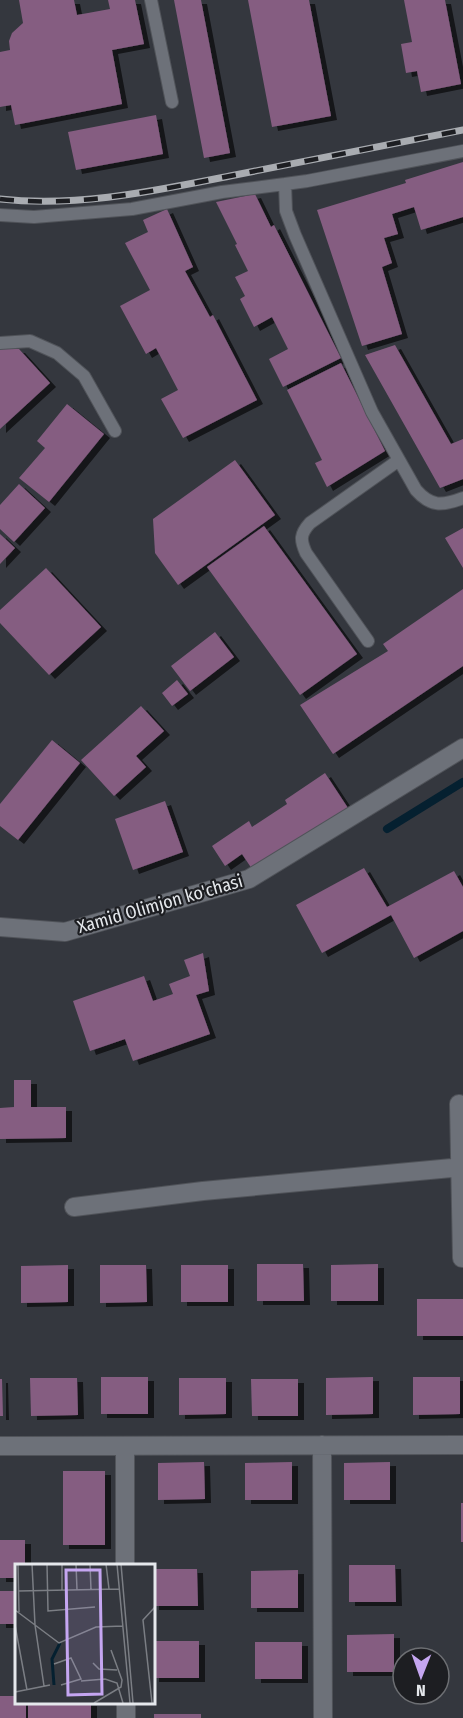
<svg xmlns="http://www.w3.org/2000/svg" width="463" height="1718" viewBox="0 0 463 1718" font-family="'Fira Sans Condensed',sans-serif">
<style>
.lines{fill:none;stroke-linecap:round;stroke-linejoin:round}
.stream{stroke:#052030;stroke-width:8}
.building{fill:#855d81;filter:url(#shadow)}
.lane-casing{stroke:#505359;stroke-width:14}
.street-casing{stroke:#505359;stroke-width:20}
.lane{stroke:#6d7179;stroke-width:12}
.street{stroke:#6d7179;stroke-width:18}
.rail-casing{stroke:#a9acb1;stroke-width:7}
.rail{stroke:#1d1e22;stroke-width:4.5;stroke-dasharray:14;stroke-linecap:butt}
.labels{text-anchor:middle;stroke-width:4.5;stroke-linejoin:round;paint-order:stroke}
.street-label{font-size:18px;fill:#e5e8ec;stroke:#1d1e22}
.inset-river{fill:none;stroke:#052030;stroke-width:3}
.inset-road{fill:none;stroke:#7b7e84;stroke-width:1.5}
.view{fill:#c5a6f1;fill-opacity:0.15;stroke:#c5a6f1;stroke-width:3}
.inset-edge{fill:none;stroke:#e5e8ec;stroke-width:3}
</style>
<defs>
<filter id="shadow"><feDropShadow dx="6" dy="4" stdDeviation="0" flood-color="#0009"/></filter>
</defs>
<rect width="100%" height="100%" fill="#34373e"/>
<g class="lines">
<!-- stream -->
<path class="stream" d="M387 829 463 782"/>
</g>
<!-- building -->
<path class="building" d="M19 0H74L77 15 110 9 108 0H135L144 44 112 50 122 104 15 125 11 105 0 107V52L10 50 9 41 12 33 23 23Z
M174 0H201L230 153 204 158Z
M248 0H309L331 116 272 127Z
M404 0H445L461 84 421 92 417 71 406 73 401 44 412 42Z
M156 115 163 154 76 170 68 132Z
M463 162V217L421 230 414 207 392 214 398 234 384 238 392 263 382 267 402 334 362 346 317 210 406 183 405 180Z
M255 194 271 227 274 225 341 358 283 387 269 359 288 349 272 317 254 327 240 299 245 296 235 277 248 271 235 245 237 244 216 202Z
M167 209 193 267 185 271 210 317 213 315 257 400 183 438 161 399 178 390 156 348 146 354 120 306 150 290 125 243 148 232 143 220Z
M395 345 451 444 463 439V479L440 488 365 355Z
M0 348 19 349 50 383 0 429Z
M341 363 385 451 327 487 315 463 322 460 287 390Z
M67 404 104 434 49 502 19 478 45 448 37 441Z
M235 460 275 515 178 585 155 553 153 519Z
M19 484 45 508 14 542 0 529V505Z
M264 526 357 654 300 695 207 567Z
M463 528V568L445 538Z
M0 534 15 548 0 564Z
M46 568 101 627 49 675 0 623V610Z
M463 589V666L333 754 300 705 388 651 383 644Z
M215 632 234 657 190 691 171 666Z
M177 680 188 694 172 706 162 693Z
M141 706 164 731 136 756 146 767 114 796 81 760Z
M52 740 80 763 18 840 0 826V804Z
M325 773 348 808 252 869 242 854 225 866 212 846 249 821 252 827 287 804 285 800Z
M165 801 183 852 133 870 115 819Z
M364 868 387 907 454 871 463 887V931L414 958 391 915 322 953 296 905Z
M203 953 209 991 196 995 210 1034 133 1061 125 1039 90 1051 73 1001 144 976 153 1001 173 994 169 984 190 976 184 960Z
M14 1080H31V1107H66V1138L0 1139V1108L14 1107Z
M257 1264H303L304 1301H257Z
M378 1264V1301H331V1265Z
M68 1265V1302L21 1303V1266Z
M100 1265H146L147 1302 100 1303Z
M181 1265H228V1302H181Z
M417 1299H463V1336H417Z
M101 1377H148V1414H101Z
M373 1377V1414L326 1415V1378Z
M413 1377H460V1414L413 1415Z
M30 1378H77L78 1415 31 1416Z
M179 1378H226V1414L179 1415Z
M0 1379H2L3 1416H0Z
M251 1379H298V1416H252Z
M204 1462 205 1499 158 1500V1463Z
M292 1462V1500H245V1463Z
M390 1462V1500H344V1463Z
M63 1471H105V1545H63Z
M461 1503H463V1542H461Z
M0 1540H25V1565H16V1578H0Z
M349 1565H395L396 1602H349Z
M153 1569H197L198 1606H153Z
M298 1570V1608H251V1571Z
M0 1591H16V1624H0Z
M394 1634V1672H347V1635Z
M153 1641H199V1678H153Z
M255 1642H302V1679H255Z
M0 1696H16V1702H26V1718H0Z
M28 1702H91V1718H28Z
M154 1714H201V1718H154Z"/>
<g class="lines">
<defs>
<path id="lane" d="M151 0 172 102
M463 151 307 181 285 184 286 211 295 235 372 412 416 490C431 507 442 506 463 498
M0 215 34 217 132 209 222 192 285 184
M0 343 30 341 57 353 84 376 115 431
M368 641 306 553C300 540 300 534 310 523L399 460"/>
<path id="street" d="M0 927 65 932 249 879 463 748
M459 1104 462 1258
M74 1207 203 1191 463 1167
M322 1445 323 1718
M0 1446 463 1445
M125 1446V1565
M126 1702V1718"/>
</defs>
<!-- lane casing -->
<use href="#lane" class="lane-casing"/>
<!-- street casing -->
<use href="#street" class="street-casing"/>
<!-- lane -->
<use href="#lane" class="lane"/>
<!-- street -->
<use href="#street" class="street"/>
<defs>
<path id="rail" d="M0 199C79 208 158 190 235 175 311 160 387 145 463 130"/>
</defs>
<!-- rail casing -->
<use href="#rail" class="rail-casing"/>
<!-- rail -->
<use href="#rail" class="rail"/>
</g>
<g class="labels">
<!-- street labels -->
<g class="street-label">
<text transform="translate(160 904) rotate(-16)" y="6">Xamid Olimjon ko'chasi</text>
</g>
</g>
<!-- overview -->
<g transform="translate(15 1564)">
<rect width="140" height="140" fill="#34373e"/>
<path class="inset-river" d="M39 121 37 95 45 79"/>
<path class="inset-road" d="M3 0 4 48M17 0 20 61 29 122M32 0 33 47 80 43M47 0V26M61 0 62 26M75 0 76 26M91 0 94 25M102 0 115 139M106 0 118 139M3 27 104 25M0 46 44 79 81 63 108 62M0 61 12 126M78 99 84 105 102 106M39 100 56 94 66 115 46 121M66 117 90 115 102 119 108 139M0 128 35 121M79 139 106 123 107 116 96 86M137 139 128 56 140 43"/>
<path class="view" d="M51 6H85L87 130 53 131Z"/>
<rect width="140" height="140" class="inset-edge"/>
</g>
<!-- north arrow -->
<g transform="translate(421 1676) rotate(181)"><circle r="28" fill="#1d1e22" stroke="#6d6f73" stroke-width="1.5"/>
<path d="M0-4.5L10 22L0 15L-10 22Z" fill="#c5a6f1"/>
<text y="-9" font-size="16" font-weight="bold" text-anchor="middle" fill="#e5e8ec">N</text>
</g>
</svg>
